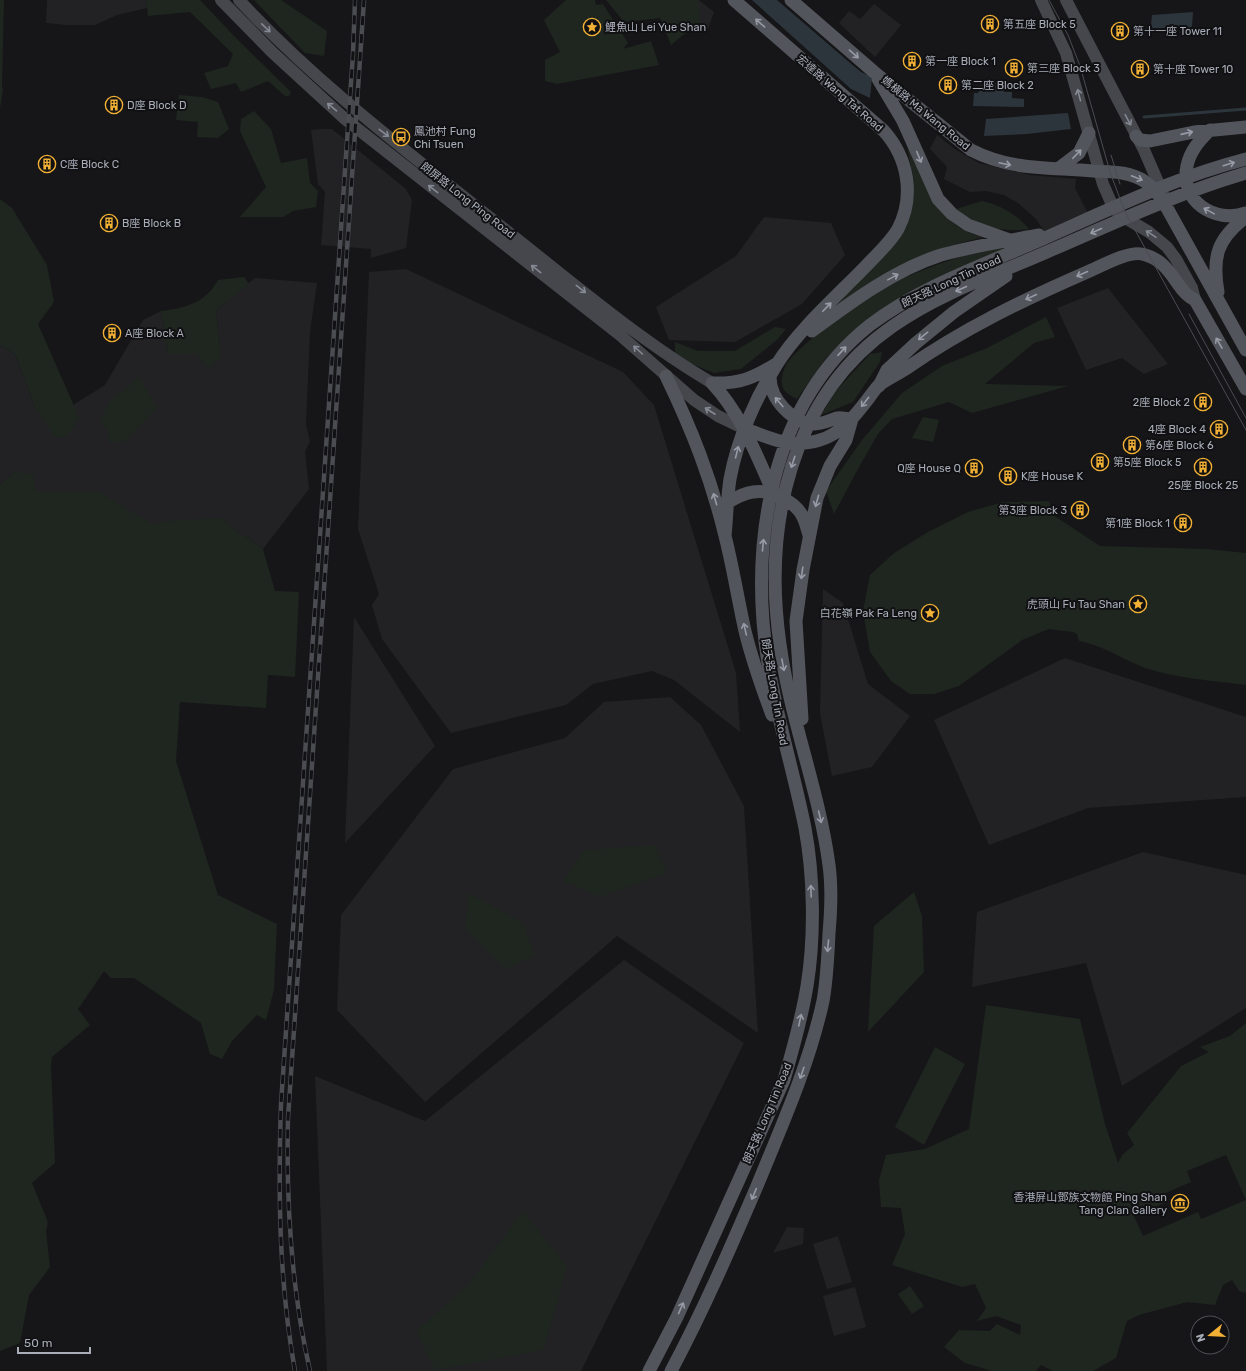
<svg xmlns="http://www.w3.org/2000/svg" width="1246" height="1371" viewBox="0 0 1246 1371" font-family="Rubik,'Noto Sans TC',sans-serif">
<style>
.built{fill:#222225}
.green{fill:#1e261f;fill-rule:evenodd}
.water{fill:#2c353c}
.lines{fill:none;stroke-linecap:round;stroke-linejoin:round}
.stream{stroke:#2c353c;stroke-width:3}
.secondary{stroke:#45474d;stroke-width:12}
.primary{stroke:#53555c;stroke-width:13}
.tram{stroke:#4a4c52;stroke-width:1}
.rail-casing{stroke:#4a4c52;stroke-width:4.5}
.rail{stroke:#111113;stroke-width:3;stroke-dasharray:9;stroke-linecap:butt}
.oneway{stroke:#979ba6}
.oneway2{stroke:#858993}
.labels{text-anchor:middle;stroke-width:4;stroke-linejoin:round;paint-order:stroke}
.poi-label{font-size:11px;fill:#a8adb8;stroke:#111113;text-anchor:start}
.street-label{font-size:11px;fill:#a8adb8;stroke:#111113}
</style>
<rect width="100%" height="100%" fill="#161618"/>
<!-- built -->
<path class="built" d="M47 0H146L147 8 117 15 95 25H67L46 23Z
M656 0H699L714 12 708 29 678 23Z
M874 4 901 25 875 57 839 23 849 11 860 19Z
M321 129H332L406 189 412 200 406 248 371 258V249L321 245 325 192 318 184 311 130Z
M937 135 956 150 979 163 1030 175 1076 179 1075 188 1093 223 1050 240 1036 219 1018 203 1004 195 986 191 970 192 944 179 947 167 930 149Z
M764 217 831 223 845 255 802 304 735 342 669 340 656 307 736 256Z
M406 269 623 372 654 405 736 673 740 732 674 680 652 671 593 684 566 705 451 733 382 639 372 605 379 594 358 529 369 272Z
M255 278 317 283 310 332 306 424 310 442 305 451 309 489 263 549 244 535 211 568 37 498 15 472 0 484V345L15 354 35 407 79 417 73 405 105 385 143 320 161 311 168 354H197L221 358 216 310Z
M1108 288 1168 364 1144 374 1122 358 1086 370 1057 308Z
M823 589 843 603 868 684 910 716 872 767 832 776 820 713Z
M354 617 435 746 345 843Z
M1065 658 1246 717V797L1088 808 989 845 934 720Z
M670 697 701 725 744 806 758 1033 617 936 425 1102 337 1010 341 915 453 769 565 738 604 702Z
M1143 852 1246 875V1008L1122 1086 1086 963 972 987 977 912Z
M624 960 744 1043 581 1371H327L315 1076 425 1121Z
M787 1227 804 1228 803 1244 773 1253Z
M838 1236 852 1282 827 1289 813 1244Z
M855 1287 866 1327 834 1336 823 1296Z"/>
<!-- green -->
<path class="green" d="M0 0H4L2 86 3 90 0 108Z
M146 0H200L235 37 291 92 289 96H285L268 81 241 92 236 83 211 89 204 73 228 66 233 54 190 12 148 16Z
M254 0H281L327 31 324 56 305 53Z
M566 0H595L596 5 603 4 628 43 623 49 651 41 659 65 557 84 545 81V60L560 52 544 20Z
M606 0H698L700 21 671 45 660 18 624 22Z
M179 95 202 97 218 102 229 129 218 138 197 137 198 122 176 120Z
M254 111 271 129 281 163 307 158 310 183 318 191 316 207 293 211 283 217H240L266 187 240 131 241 119Z
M906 140C920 173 930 210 963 230 969 233 976 235 983 237L949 246 821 319 878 261 913 179Z
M0 199 12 208 47 265 54 302 38 324 79 417 68 436 55 438 35 407 15 354 0 345Z
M982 201C1001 205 1016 214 1029 229 1004 233 976 227 956 209Z
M1014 244 974 262 887 306 854 331 826 358 797 399C791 396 783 392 782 385 781 379 783 372 785 367 795 345 880 288 904 278 940 262 976 251 1014 244Z
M244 277 249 284 216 310 221 358 208 368 197 354H168L161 311C186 308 205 303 218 280Z
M1046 317 1055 337 1034 343 985 384 1068 386 972 413 949 402 892 419 878 434 858 469 834 514 826 491 862 440 902 393 942 366 987 348Z
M775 327 786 329 778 339 741 369 714 373 675 357V342L698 351H735Z
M882 352 880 362 853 402 821 415 836 391 870 354Z
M139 377 157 408 126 441 110 443 107 429 100 421 110 401Z
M923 417 939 420 933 442 912 438Z
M15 472 33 474 36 492H99L153 524 167 521 221 518 242 536 244 535 263 549 275 591 299 592 295 677 268 675 266 708 180 702 176 761 218 895 277 924 274 990 266 1020 257 1015 232 1041 222 1059 210 1054 201 1023 134 978H111L104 971 78 1009 90 1025 52 1057 51 1064 55 1163 32 1183 48 1222 46 1231 50 1267 29 1295 20 1343 0 1351V484Z
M1049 501 1053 515 1100 546 1207 549 1246 553V685C1216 681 1185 679 1155 671 1129 664 1106 646 1079 641L1077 634 1073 632 1049 629 1022 640 959 686 934 694H910L891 681 870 652 863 611 870 575 894 553 928 532 968 512 1003 502Z
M655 845 667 873 600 897 563 881 584 850Z
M914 892 922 916 924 972 868 1032 874 926Z
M469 893 523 923 535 955 506 969 465 928Z
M986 1005 1080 1019 1105 1124 1118 1163 1123 1154 1134 1145 1127 1133 1181 1066 1209 1052 1200 1047 1230 1036 1246 1023V1293L1239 1291 1232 1280 1223 1285 1215 1305 1187 1302 1139 1315 1127 1321 1116 1358 1093 1371H1053L1041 1365 1036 1371H992L965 1363 944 1347 959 1330 990 1331 997 1324 1020 1335 1021 1325 996 1316 977 1321 986 1308 975 1284 962 1287 892 1265 905 1234 901 1208 881 1207 879 1180 886 1155 925 1149 969 1129ZM1226 1155 1246 1200 1201 1219 1198 1212 1143 1236 1134 1216 1164 1203 1161 1195 1191 1182 1187 1171Z
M935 1047 965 1064 924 1145 895 1127Z
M523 1211 567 1266 544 1350 435 1370 416 1331 467 1286Z
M910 1286 924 1306 912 1314 898 1294Z"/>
<!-- water -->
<path class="water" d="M752 0H777L849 62 861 72 872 77 870 98 851 89Z
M1193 12 1192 26 1187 31H1184L1180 27H1176L1171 24C1163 27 1159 36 1151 26L1152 15Z
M990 81 1001 85 1004 92H1012V98L1024 99V107L973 106 974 93H978L983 83Z
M1068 113 1071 129 1027 134 984 136 986 119Z"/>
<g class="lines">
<!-- stream -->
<path class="stream" d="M1144 117 1246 109"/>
<!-- secondary -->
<path class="secondary" d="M221 0 272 52 345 119 620 335 694 400 718 416 745 429
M239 0C317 84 409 153 498 224 567 278 637 339 712 383
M1041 0 1066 53 1103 184 1113 207 1120 215 1149 232 1167 247 1176 259 1192 288 1195 300
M1066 0 1144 150 1164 196"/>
<!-- primary -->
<path class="primary" d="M791 0 874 72 971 150C1012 171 1049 167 1093 171 1110 172 1129 171 1144 181 1154 187 1161 198 1167 208L1246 350
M878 79 903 121 938 199 952 214 968 225 1007 239
M1210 130C1199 141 1190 151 1187 166 1179 201 1215 224 1246 213
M1136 136 1140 140 1150 141 1194 132 1246 127
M1058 169 1079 153 1089 133
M1218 292C1212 257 1217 239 1246 217
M812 331C851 302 894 270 941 255 973 246 1006 241 1039 235
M666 376C692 430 711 478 725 536 733 567 738 600 745 631 752 660 762 688 772 715
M770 377C770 399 792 423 815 424 823 424 830 420 837 418 841 417 847 419 852 419
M712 383C741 414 756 454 773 492
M712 383C740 384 753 378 776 364
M879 386 887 370 916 343 954 312 1006 276
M745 429C774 439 789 449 820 440 841 434 855 416 868 399 871 395 875 389 879 385 887 379 898 374 907 368 965 328 1021 301 1085 273 1100 267 1127 251 1142 254 1173 261 1175 291 1195 300L1246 389
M727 503C735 498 744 493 753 492 770 489 795 501 803 517 806 523 807 529 809 535
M725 536C727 517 727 498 730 479 737 440 756 397 777 364 798 330 838 295 866 266 877 254 890 243 898 229 915 196 908 158 884 131L734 0
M802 719 796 621 803 570 817 498 830 466 846 440 852 419
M649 1371 677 1317 784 1080C793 1049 802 1017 807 986 815 937 814 876 805 828 794 773 777 719 768 663 749 544 770 404 870 325 920 287 981 266 1038 241 1104 212 1175 177 1246 159
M671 1371C703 1311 730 1249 757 1186 782 1125 809 1065 823 1001 827 979 828 955 829 933 831 911 832 887 829 865 819 790 790 719 780 644 763 526 790 397 893 326 940 293 997 274 1049 251 1114 223 1178 193 1246 173"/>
<!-- tram -->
<path class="tram" d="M1049 0 1068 35 1080 66 1110 172 1125 212 1246 430
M1111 155 1120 184
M1189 314 1246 418"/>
<defs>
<path id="rail" d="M295 1371C279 1282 278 1194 281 1104L353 54 355 0
M310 1371C291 1288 286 1203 288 1118L364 0"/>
</defs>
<!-- rail casing -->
<use href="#rail" class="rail-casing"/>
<!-- rail -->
<use href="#rail" class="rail"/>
</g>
<!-- one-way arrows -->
<defs><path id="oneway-shaft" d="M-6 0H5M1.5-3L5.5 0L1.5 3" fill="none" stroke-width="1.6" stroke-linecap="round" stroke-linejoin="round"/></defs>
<g class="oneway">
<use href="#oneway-shaft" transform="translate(760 23) rotate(-139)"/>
<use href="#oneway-shaft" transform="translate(854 54) rotate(41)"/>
<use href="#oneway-shaft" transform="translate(1187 133) rotate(-13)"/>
<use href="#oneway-shaft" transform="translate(1077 154) rotate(-46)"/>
<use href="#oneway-shaft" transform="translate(919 157) rotate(68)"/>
<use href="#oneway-shaft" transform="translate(1005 164) rotate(12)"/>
<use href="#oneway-shaft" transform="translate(1229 164) rotate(-17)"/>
<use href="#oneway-shaft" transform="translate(1137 178) rotate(22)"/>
<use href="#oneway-shaft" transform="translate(1209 211) rotate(-151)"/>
<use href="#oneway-shaft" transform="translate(1096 231) rotate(156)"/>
<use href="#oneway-shaft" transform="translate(1082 274) rotate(156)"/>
<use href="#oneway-shaft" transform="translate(893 277) rotate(-29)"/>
<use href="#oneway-shaft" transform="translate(961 289) rotate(156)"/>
<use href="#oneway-shaft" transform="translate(1031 297) rotate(155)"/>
<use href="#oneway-shaft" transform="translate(827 307) rotate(-46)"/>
<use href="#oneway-shaft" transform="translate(923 336) rotate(141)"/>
<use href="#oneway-shaft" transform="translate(1219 343) rotate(-120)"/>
<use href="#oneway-shaft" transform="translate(842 351) rotate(-47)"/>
<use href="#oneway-shaft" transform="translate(779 402) rotate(-130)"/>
<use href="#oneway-shaft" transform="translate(865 402) rotate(128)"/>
<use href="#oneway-shaft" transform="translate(737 452) rotate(-76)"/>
<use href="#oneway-shaft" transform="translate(793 462) rotate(108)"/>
<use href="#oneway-shaft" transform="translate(715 499) rotate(-106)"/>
<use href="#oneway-shaft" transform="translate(817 501) rotate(106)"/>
<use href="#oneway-shaft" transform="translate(763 545) rotate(-85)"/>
<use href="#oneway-shaft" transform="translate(802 573) rotate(98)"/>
<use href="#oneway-shaft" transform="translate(745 629) rotate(-103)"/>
<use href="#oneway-shaft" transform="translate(783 665) rotate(79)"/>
<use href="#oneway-shaft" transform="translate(820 817) rotate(77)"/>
<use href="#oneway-shaft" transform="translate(811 891) rotate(-92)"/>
<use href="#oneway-shaft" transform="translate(828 946) rotate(95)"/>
<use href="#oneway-shaft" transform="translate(800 1020) rotate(-78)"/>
<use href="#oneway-shaft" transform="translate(802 1073) rotate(109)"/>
<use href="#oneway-shaft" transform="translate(754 1194) rotate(113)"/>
<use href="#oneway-shaft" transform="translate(681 1308) rotate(-66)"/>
</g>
<g class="oneway2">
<use href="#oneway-shaft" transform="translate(266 28) rotate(44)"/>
<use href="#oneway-shaft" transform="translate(1079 95) rotate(-105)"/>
<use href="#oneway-shaft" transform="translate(332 107) rotate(-140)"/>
<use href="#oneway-shaft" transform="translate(1128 120) rotate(62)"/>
<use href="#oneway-shaft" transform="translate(384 133) rotate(37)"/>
<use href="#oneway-shaft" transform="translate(433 189) rotate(-142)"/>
<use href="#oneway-shaft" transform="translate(1151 234) rotate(-146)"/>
<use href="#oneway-shaft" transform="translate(536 269) rotate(-142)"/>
<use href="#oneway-shaft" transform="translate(581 289) rotate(38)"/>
<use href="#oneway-shaft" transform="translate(638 350) rotate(-138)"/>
<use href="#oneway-shaft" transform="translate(710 411) rotate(-147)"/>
</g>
<!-- icons -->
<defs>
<symbol id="building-ring" viewBox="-11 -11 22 22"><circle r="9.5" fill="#111113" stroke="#f2b134" stroke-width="1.5"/><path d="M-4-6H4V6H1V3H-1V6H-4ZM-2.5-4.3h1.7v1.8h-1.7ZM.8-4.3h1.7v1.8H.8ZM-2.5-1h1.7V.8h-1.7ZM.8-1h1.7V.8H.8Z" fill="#f2b134"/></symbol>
<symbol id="sight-ring" viewBox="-11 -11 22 22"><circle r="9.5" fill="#111113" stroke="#f2b134" stroke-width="1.5"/><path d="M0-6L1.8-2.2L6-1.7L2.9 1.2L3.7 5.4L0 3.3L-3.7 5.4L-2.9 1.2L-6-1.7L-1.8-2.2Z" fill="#f2b134"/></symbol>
<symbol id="bus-ring" viewBox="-11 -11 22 22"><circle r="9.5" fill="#111113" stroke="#f2b134" stroke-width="1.5"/><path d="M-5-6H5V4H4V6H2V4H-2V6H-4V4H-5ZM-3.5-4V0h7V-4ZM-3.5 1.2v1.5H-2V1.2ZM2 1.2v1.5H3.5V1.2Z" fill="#f2b134"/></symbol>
<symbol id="museum-ring" viewBox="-11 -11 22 22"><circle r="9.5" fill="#111113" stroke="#f2b134" stroke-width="1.5"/><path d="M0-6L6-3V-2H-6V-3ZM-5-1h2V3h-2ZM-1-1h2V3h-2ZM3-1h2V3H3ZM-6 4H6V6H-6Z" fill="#f2b134"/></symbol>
</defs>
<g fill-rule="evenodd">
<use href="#building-ring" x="980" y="14" width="20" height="20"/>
<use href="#sight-ring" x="582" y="17" width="20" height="20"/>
<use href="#building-ring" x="1110" y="21" width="20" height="20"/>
<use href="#building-ring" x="902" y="51" width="20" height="20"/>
<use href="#building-ring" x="1004" y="58" width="20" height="20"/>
<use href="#building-ring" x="1130" y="59" width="20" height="20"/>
<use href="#building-ring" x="938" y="75" width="20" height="20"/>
<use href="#building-ring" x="104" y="95" width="20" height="20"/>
<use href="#bus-ring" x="391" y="127" width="20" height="20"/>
<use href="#building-ring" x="37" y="154" width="20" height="20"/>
<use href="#building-ring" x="99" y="213" width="20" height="20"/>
<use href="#building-ring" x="102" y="323" width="20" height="20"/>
<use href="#building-ring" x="1193" y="392" width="20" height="20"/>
<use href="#building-ring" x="1209" y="419" width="20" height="20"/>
<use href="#building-ring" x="1122" y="435" width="20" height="20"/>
<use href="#building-ring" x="1090" y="452" width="20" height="20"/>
<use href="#building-ring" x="1193" y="457" width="20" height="20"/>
<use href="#building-ring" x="964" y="458" width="20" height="20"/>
<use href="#building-ring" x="998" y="466" width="20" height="20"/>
<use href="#building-ring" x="1070" y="500" width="20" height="20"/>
<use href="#building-ring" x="1173" y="513" width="20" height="20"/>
<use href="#sight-ring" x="1128" y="594" width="20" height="20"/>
<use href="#sight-ring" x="920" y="603" width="20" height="20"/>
<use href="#museum-ring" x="1170" y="1193" width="20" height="20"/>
</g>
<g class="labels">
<!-- poi labels -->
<g class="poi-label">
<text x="1003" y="28">第五座 Block 5</text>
<text x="605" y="31">鯉魚山 Lei Yue Shan</text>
<text x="1133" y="35">第十一座 Tower 11</text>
<text x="925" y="65">第一座 Block 1</text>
<text x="1027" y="72">第三座 Block 3</text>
<text x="1153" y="73">第十座 Tower 10</text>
<text x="961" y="89">第二座 Block 2</text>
<text x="127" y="109">D座 Block D</text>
<text x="414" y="135">鳳池村 Fung<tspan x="414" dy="13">Chi Tsuen</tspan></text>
<text x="60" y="168">C座 Block C</text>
<text x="122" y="227">B座 Block B</text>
<text x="125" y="337">A座 Block A</text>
<text x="1190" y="406" text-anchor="end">2座 Block 2</text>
<text x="1206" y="433" text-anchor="end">4座 Block 4</text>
<text x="1145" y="449">第6座 Block 6</text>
<text x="1113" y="466">第5座 Block 5</text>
<text x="961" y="472" text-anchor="end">Q座 House Q</text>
<text x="1021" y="480">K座 House K</text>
<text x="1203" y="489" text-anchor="middle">25座 Block 25</text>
<text x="1067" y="514" text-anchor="end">第3座 Block 3</text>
<text x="1170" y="527" text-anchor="end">第1座 Block 1</text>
<text x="1125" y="608" text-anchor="end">虎頭山 Fu Tau Shan</text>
<text x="917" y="617" text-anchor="end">白花嶺 Pak Fa Leng</text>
<text x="1167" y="1201" text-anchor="end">香港屏山鄧族文物館 Ping Shan<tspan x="1167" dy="13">Tang Clan Gallery</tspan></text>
</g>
<!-- street labels -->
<g class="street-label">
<text transform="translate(840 93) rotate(41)" y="4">宏達路 Wang Tat Road</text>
<text transform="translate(926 113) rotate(39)" y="4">媽橫路 Ma Wang Road</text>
<text transform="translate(468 200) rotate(38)" y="4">朗屏路 Long Ping Road</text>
<text transform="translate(951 281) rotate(-25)" y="4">朗天路 Long Tin Road</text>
<text transform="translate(775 692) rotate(80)" y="4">朗天路 Long Tin Road</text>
<text transform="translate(767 1113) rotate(-67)" y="4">朗天路 Long Tin Road</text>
</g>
</g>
<!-- north arrow -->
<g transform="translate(1210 1335) rotate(252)"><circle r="19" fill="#111113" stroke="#4d4f55"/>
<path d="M0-3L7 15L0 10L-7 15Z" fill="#f2b134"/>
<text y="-6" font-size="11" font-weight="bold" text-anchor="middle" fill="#a8adb8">N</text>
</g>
<!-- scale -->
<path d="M18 1347v6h72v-6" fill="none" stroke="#a8adb8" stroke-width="2"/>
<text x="24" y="1347" font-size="12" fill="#a8adb8" stroke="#111113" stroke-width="3" paint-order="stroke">50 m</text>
</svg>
